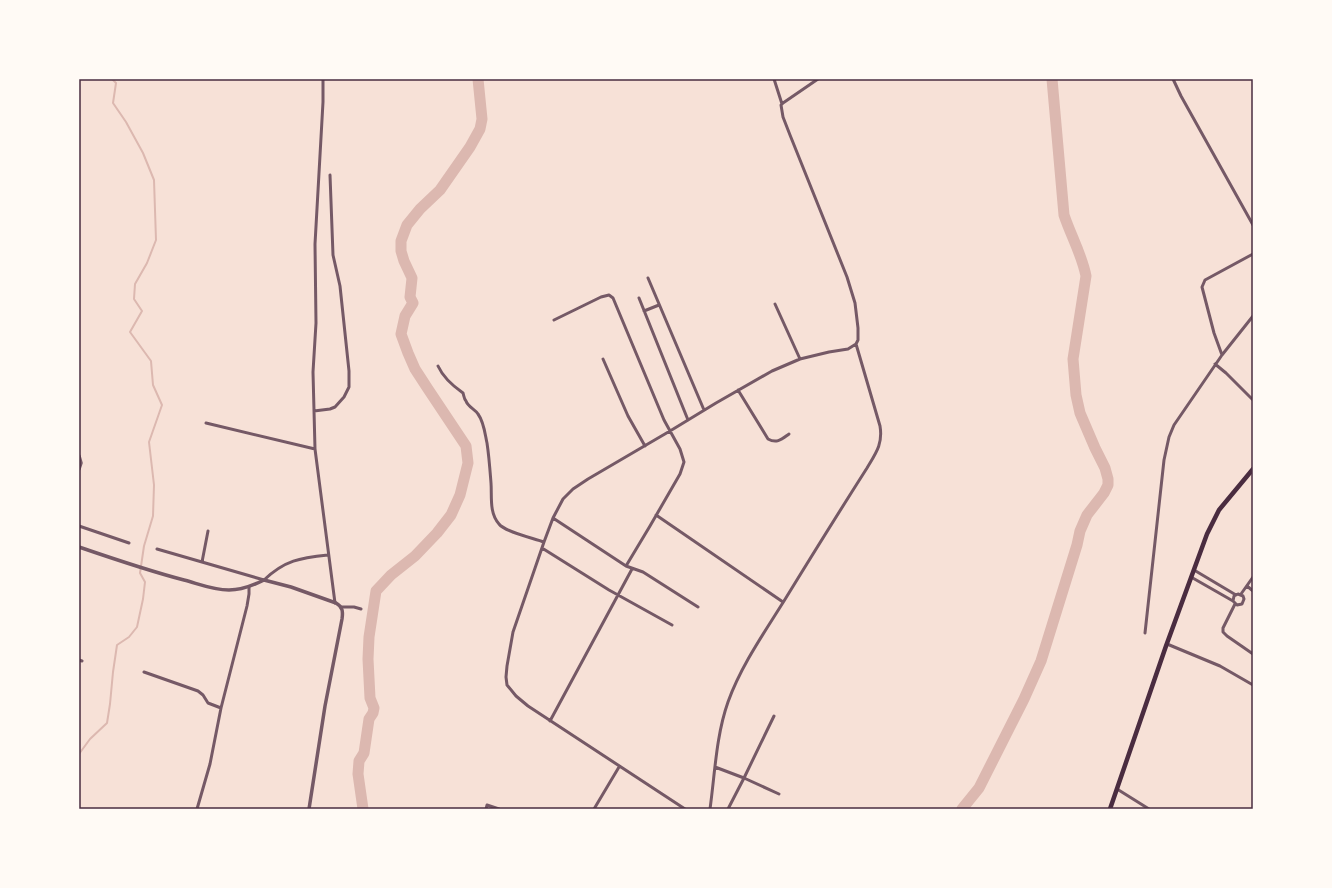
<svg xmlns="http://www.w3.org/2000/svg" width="1332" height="888" viewBox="0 0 1332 888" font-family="Bitter,serif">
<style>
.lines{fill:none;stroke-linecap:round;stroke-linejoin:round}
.stream{stroke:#dcb8b0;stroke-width:2}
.river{stroke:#dcb8b0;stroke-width:11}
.minor{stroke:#755966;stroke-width:3}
.tertiary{stroke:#755966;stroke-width:3.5}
.primary{stroke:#4a2c40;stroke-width:4.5}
.neatline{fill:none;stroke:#4a2c40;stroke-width:1.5}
</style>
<rect width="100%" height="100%" fill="#f7e1d7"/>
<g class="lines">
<!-- stream -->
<path class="stream" d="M79 754 90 739 107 723 110 704 113 672 117 645 129 637 137 627 143 599 145 582 140 573 144 546 153 516 154 485 149 442 162 405 153 385 151 361 130 332 142 311 134 299 135 284 147 263 156 240 154 180 143 153 126 122 113 103 116 83 112 79"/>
<!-- river -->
<path class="river" d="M363 809 358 774 359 761 364 753 369 719 373 713 374 708 370 698 368 659 369 637 376 591 391 575 415 556 437 533 451 515 460 495 468 463 466 446 428 389 415 369 408 353 401 334 405 316 413 303 410 297 412 278 404 261 401 251V241L407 225 420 209 440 190 470 147 480 129 482 119 478 79
M962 809 979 788 1024 699 1041 661 1077 545 1080 531 1087 515 1104 493 1108 485V479L1105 468 1095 448 1080 413 1076 395 1073 359 1086 276C1082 255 1071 236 1064 215L1052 79"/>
<!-- minor -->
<path class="minor" d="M323 79V102L315 244 316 323 313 372 315 449 335 603
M774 79 782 104
M1173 79 1181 96 1253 225
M648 278 704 410
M639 298 688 420
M775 304 800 359
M644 311 659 305
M554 320 601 297 609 295 613 298 664 420 680 449 684 462 680 474 650 526 626 566
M1222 355 1214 333 1202 287 1205 280 1253 254
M603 359 628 416 645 446
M1215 364 1226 373 1253 400
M438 366C443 377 453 386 463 393 464 396 464 399 466 401 468 407 475 409 478 414 484 422 485 434 487 443 489 456 490 470 491 483 492 496 489 513 499 524 505 532 533 538 544 542
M738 390 768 439C777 444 782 439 789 434
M314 411 330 409 335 407 344 397 349 387V371L340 286 333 255 330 175
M206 423 315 449
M656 515 783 602
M553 518 626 566 643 572 698 607
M79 526 129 543
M542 548 609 590 672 625
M157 549 264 580C285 560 300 558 328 555
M202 562 208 531
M1194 570 1236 595
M1191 577 1233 601 1237 605 1242 604 1244 599 1243 596 1238 594 1234 596 1233 601
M1247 586 1253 591
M1241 594 1253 577
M1235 604 1223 628V632L1227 636 1253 654
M341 607H354L361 609
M1145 633 1164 460 1169 437 1174 425 1222 355 1253 316
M1167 644 1220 666 1253 685
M79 660 82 661
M144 672 198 691 203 695 208 703 221 708
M550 721 632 569
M715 767 744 778 779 794
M1117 789 1149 809
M197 809 210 764 221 708 247 606 249 594V587
M486 809 487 805 499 809
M594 809 619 767
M685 809 528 706 516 696 507 685 506 677 507 666 513 632 544 542 553 518 563 499 573 489 588 479 670 431 716 403 772 371 800 359 829 352 848 349 856 344 858 340V328L855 303 847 277 790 135 783 117 781 105 783 103 818 79
M710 809C715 773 716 736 728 702 741 666 764 633 784 601 811 557 839 512 867 468 876 453 883 444 880 426L856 344
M728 809 744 778 774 716"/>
<!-- tertiary -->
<path class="tertiary" d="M79 456 81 463 79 469
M79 547C114 559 149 571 184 580 199 584 213 590 229 590 242 590 252 586 264 580L291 587 336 603C343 607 343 612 342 619L325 706 309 809"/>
<!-- primary -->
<path class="primary" d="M1110 809 1166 646 1207 534 1219 510 1253 469"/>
</g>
<!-- border -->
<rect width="1332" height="888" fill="none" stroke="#fffaf5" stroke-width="160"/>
<rect x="80" y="80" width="1172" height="728" class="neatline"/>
</svg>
